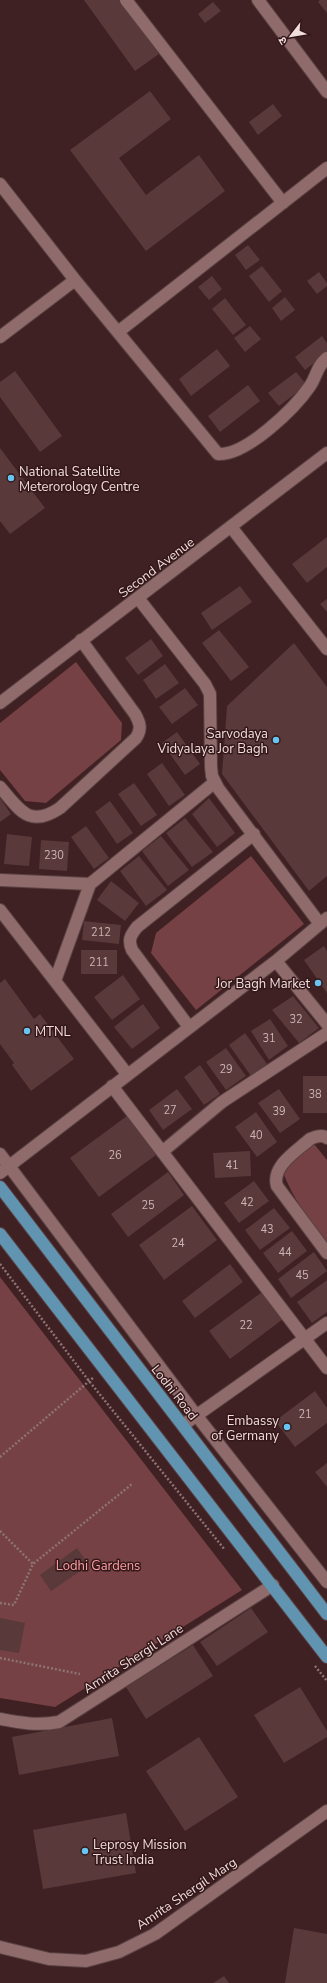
<svg xmlns="http://www.w3.org/2000/svg" width="327" height="1983" viewBox="0 0 327 1983" font-family="'Nunito Sans','Noto Sans Devanagari',sans-serif">
<style>
.park{fill:#754144}
.building{fill:#59393a}
.lines{fill:none;stroke-linecap:round;stroke-linejoin:round}
.minor-casing{stroke:#5a4042;stroke-width:14}
.major-casing{stroke:#5a4042;stroke-width:14}
.path{stroke:#8d7374;stroke-width:2.5;stroke-dasharray:2 2;stroke-linecap:butt}
.minor{stroke:#8f6b6b;stroke-width:12}
.major{stroke:#6094b1;stroke-width:12}
.poi-dot{fill:#68c4f0;stroke:#341819;stroke-width:1.5}
.labels{text-anchor:middle;stroke-width:3;stroke-linejoin:round;paint-order:stroke}
.number-label{font-size:11px;fill:#ccb4b4}
.poi-label{font-size:13px;fill:#f2dddd;stroke:#341819;text-anchor:start}
.street-label{font-size:13px;fill:#f2dddd;stroke:#341819}
.park-label{font-size:13px;fill:#fe9fa3;stroke:#341819}
</style>
<rect width="100%" height="100%" fill="#3f2123"/>
<!-- park -->
<path class="park" d="M76 662 122 723 121 740 46 803 25 801 0 770V723Z
M251 856 304 924 196 1010 151 953 156 933Z
M314 1144 327 1160V1244C309 1220 293 1199 282 1170L302 1151Z
M0 1277 242 1590 55 1707 0 1698Z"/>
<!-- building -->
<path class="building" d="M84 0H120L159 54 135 71Z
M320 0H327V13L318 2Z
M213 2 221 11 205 23 198 14Z
M150 91 171 119 119 158 146 195 199 155 225 191 146 251 70 150Z
M273 104 282 116 258 135 249 122Z
M248 245 260 260 246 270 235 255Z
M262 266 282 291 269 302 249 276Z
M319 272 327 283V286L317 294 307 281Z
M212 276 222 289 209 300 198 287Z
M285 297 295 310 281 321 272 308Z
M225 298 246 325 233 335 212 309Z
M250 326 261 339 245 352 234 338Z
M322 336 327 343V353L305 370 295 357Z
M217 349 230 366 191 396 179 379Z
M15 371 62 436 40 452 0 397V382Z
M296 372 307 385 279 406 268 393Z
M248 385 260 401 220 432 208 416Z
M0 448 45 508 10 534 0 521Z
M327 537V567L307 583 292 564Z
M240 586 252 602 212 630 201 613Z
M327 599V612L320 604Z
M219 630 249 667 231 681 202 643Z
M151 639 163 656 138 675 125 658Z
M294 643 327 687V876L309 891 222 774 227 706Z
M165 664 179 683 156 699 143 680Z
M185 688 198 705 172 724 159 707Z
M177 732 200 764 185 775 162 743Z
M162 763 185 795 169 806 147 774Z
M134 783 157 815 141 826 118 794Z
M0 798 11 814 0 822Z
M209 798 235 833 217 847 192 814Z
M110 801 133 833 117 844 95 812Z
M185 818 213 852 192 867 166 833Z
M86 826 109 858 94 869 71 837Z
M7 834 32 837 29 866 4 864Z
M161 836 189 870 168 886 142 851Z
M41 840 69 842 67 871 39 869Z
M139 856 167 890 146 906 120 871Z
M111 881 139 903 125 921 97 900Z
M84 921 121 925 119 944 82 940Z
M324 946 327 951V993L304 960Z
M81 950H117V974H81Z
M123 975 140 999 112 1020 94 997Z
M5 979 34 1019 40 1014 74 1059 31 1091 12 1065 14 1063 0 1044V983Z
M293 996 319 1028 299 1043 272 1010Z
M143 1004 160 1028 132 1049 114 1027Z
M270 1019 288 1046 269 1060 251 1031Z
M245 1033 267 1064 251 1076 229 1045Z
M226 1048 246 1076 226 1090 206 1062Z
M200 1065 220 1094 204 1105 184 1077Z
M303 1076H327V1113H303Z
M177 1089 192 1109 163 1130 149 1110Z
M279 1089 300 1119 280 1133 258 1103Z
M256 1112 277 1142 257 1157 235 1127Z
M131 1113 160 1152 99 1197 70 1158Z
M250 1151 251 1176 215 1178 213 1153Z
M168 1172 184 1195 128 1237 111 1214Z
M254 1181 269 1201 239 1223 224 1203Z
M192 1206 217 1240 164 1280 139 1245Z
M274 1208 290 1228 260 1250 245 1230Z
M292 1231 307 1251 278 1273 263 1253Z
M314 1252 327 1271 291 1298 278 1279Z
M230 1264 243 1282 195 1318 182 1301Z
M327 1280V1312L312 1323 297 1302Z
M262 1292 283 1319 230 1359 209 1331Z
M315 1391 327 1408V1423L295 1447 275 1421Z
M327 1463V1487L315 1472Z
M77 1548 89 1565 51 1591 40 1575Z
M251 1608 268 1632 217 1666 200 1642Z
M0 1618 25 1623 19 1653 0 1650Z
M193 1645 213 1676 146 1719 126 1687Z
M300 1687 327 1731V1737L284 1763 254 1715Z
M112 1718 119 1756 19 1775 12 1737Z
M199 1737 238 1797 185 1831 146 1771Z
M126 1813 136 1873 43 1889 33 1830Z
M294 1928 327 1934V1983H285Z
M224 1976 229 1983H213Z"/>
<g class="lines">
<defs>
<path id="minor" d="M126 0 283 203
M258 0 327 92
M0 184 75 280 218 454C246 456 295 408 310 386 317 376 316 367 327 358
M118 332 327 168
M0 337 75 280
M231 527 327 649
M138 598 205 684 210 694 211 767 212 776 218 788 320 924
M0 703 327 453
M0 787C19 809 29 829 60 808L136 738C142 729 140 723 135 714L81 640
M0 880 90 884 215 782
M0 910 127 1074
M276 961 327 1024
M55 981 90 884
M189 1027 132 950C128 940 130 936 137 927L254 834
M112 1086 327 1368
M327 1138C322 1134 315 1137 310 1139 297 1151 271 1166 277 1186L327 1253
M162 1152 222 1102 327 1033
M0 1154 196 1415 327 1582
M0 1173 276 961 327 918
M183 1425 327 1323
M0 1719C21 1723 38 1726 59 1722L273 1585
M0 1947 49 1959 86 1961 119 1952 155 1934 327 1811"/>
<path id="major" d="M0 1187 327 1614
M0 1234 327 1657"/>
</defs>
<!-- minor casing -->
<use href="#minor" class="minor-casing"/>
<!-- major casing -->
<use href="#major" class="major-casing"/>
<!-- path -->
<path class="path" d="M0 1264 89 1381 225 1550
M0 1457 94 1377
M0 1531 33 1564
M0 1603 14 1605 33 1564 132 1484
M0 1658 80 1674
M315 1666 327 1681"/>
<!-- minor -->
<use href="#minor" class="minor"/>
<!-- major -->
<use href="#major" class="major"/>
</g>
<!-- markers -->
<g class="poi-dot">
<circle cx="11" cy="478" r="4"/>
<circle cx="276" cy="740" r="4"/>
<circle cx="318" cy="983" r="4"/>
<circle cx="27" cy="1031" r="4"/>
<circle cx="287" cy="1427" r="4"/>
<circle cx="85" cy="1851" r="4"/>
</g>
<g class="labels">
<!-- number labels -->
<g class="number-label">
<text x="54" y="859">230</text>
<text x="101" y="936">212</text>
<text x="99" y="966">211</text>
<text x="296" y="1023">32</text>
<text x="269" y="1042">31</text>
<text x="226" y="1073">29</text>
<text x="315" y="1098">38</text>
<text x="170" y="1114">27</text>
<text x="279" y="1115">39</text>
<text x="256" y="1139">40</text>
<text x="115" y="1159">26</text>
<text x="232" y="1169">41</text>
<text x="247" y="1206">42</text>
<text x="148" y="1209">25</text>
<text x="267" y="1233">43</text>
<text x="178" y="1247">24</text>
<text x="285" y="1256">44</text>
<text x="302" y="1279">45</text>
<text x="246" y="1329">22</text>
<text x="305" y="1418">21</text>
</g>
<!-- poi labels -->
<g class="poi-label">
<text x="19" y="476">National Satellite<tspan x="19" dy="15">Meterorology Centre</tspan></text>
<text x="268" y="738" text-anchor="end">Sarvodaya<tspan x="268" dy="15">Vidyalaya Jor Bagh</tspan></text>
<text x="310" y="988" text-anchor="end">Jor Bagh Market</text>
<text x="35" y="1036">MTNL</text>
<text x="279" y="1425" text-anchor="end">Embassy<tspan x="279" dy="15">of Germany</tspan></text>
<text x="93" y="1849">Leprosy Mission<tspan x="93" dy="15">Trust India</tspan></text>
</g>
<!-- street labels -->
<g class="street-label">
<text transform="translate(156 567) rotate(-37)" y="5">Second Avenue</text>
<text transform="translate(175 1392) rotate(52)" y="5">Lodhi Road</text>
<text transform="translate(133 1658) rotate(-33)" y="5">Amrita Shergil Lane</text>
<text transform="translate(186 1893) rotate(-34)" y="5">Amrita Shergil Marg</text>
</g>
<!-- park labels -->
<g class="park-label">
<text x="98" y="1570">Lodhi Gardens</text>
</g>
</g>
<!-- north arrow -->
<g transform="translate(291 36) rotate(239)" stroke="#341819" stroke-width="3" paint-order="stroke">
<path d="M0-3L7 15L0 10L-7 15Z" fill="#f2dddd"/>
<text y="-6" font-size="11" font-weight="bold" text-anchor="middle" fill="#f2dddd">उ</text>
</g>
</svg>
